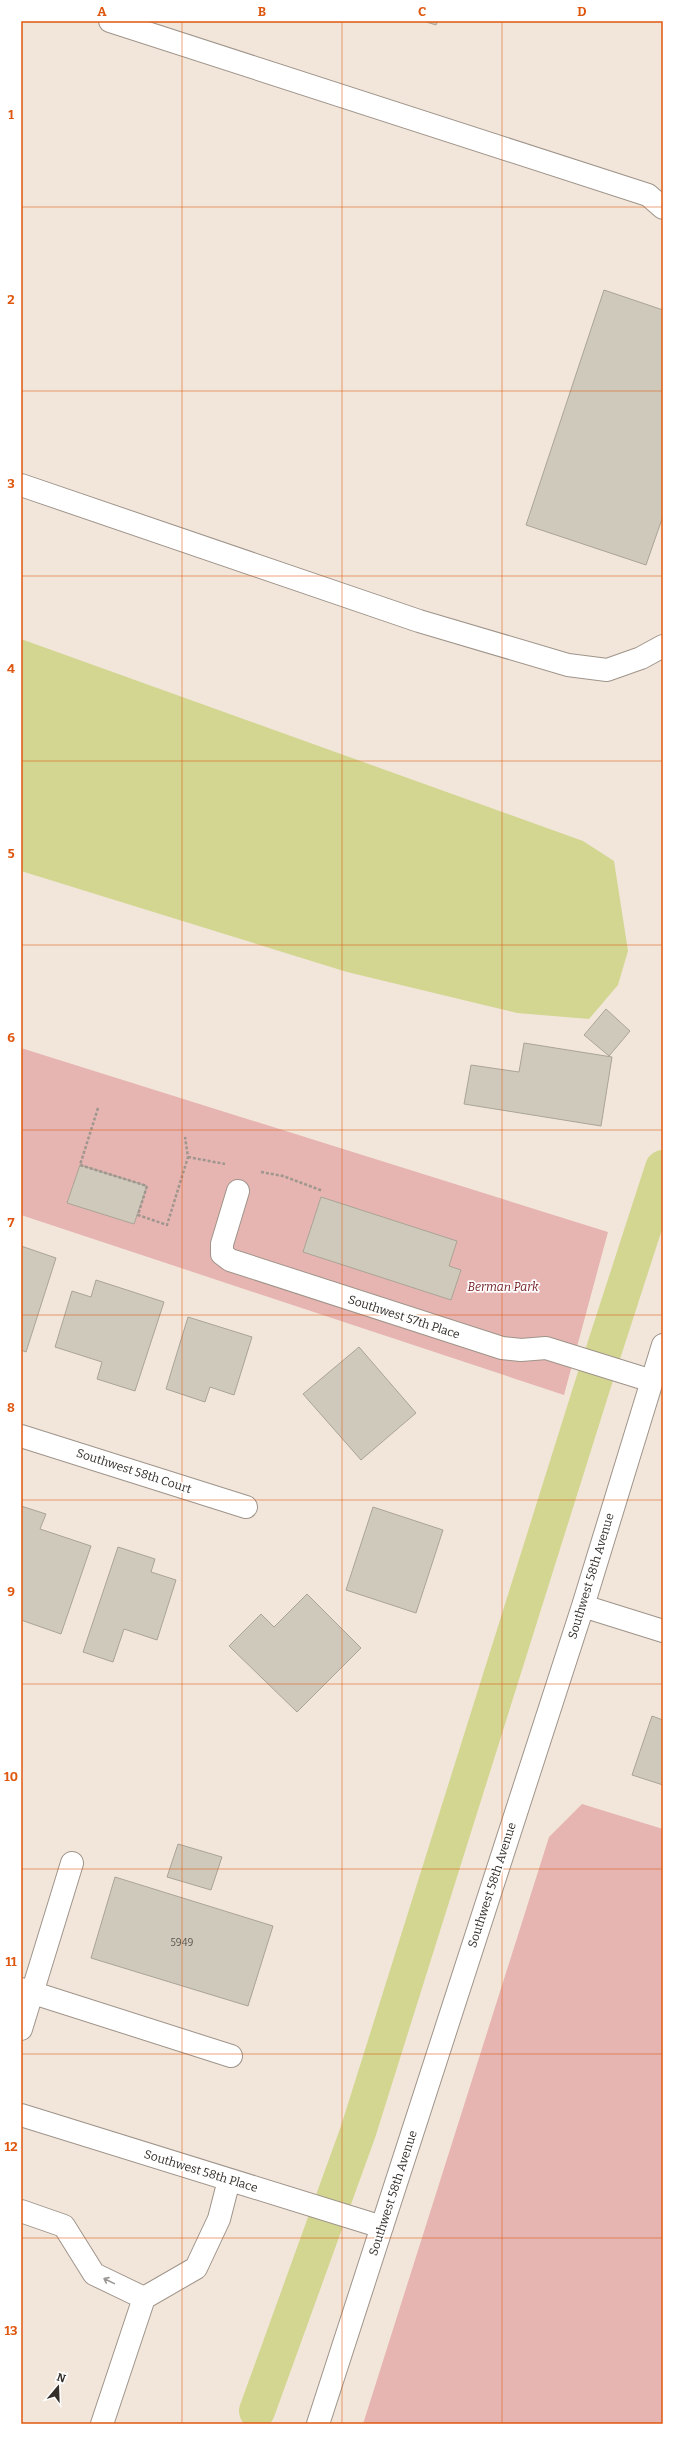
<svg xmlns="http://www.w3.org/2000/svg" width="684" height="2445" viewBox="0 0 684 2445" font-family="Bitter,serif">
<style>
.green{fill:#e6b5b2}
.water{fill:#d3d690}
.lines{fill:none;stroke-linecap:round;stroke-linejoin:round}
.canal{stroke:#d3d690;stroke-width:36}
.building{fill:#cfc9bb;stroke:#aaa497}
.minor-casing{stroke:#9f948a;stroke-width:24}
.path{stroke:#9f968e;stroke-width:2.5;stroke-dasharray:3 2;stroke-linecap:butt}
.minor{stroke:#fff;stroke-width:22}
.oneway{stroke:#999694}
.grid{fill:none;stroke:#df570e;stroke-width:1;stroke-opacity:0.55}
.labels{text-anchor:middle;stroke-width:3.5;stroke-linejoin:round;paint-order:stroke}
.number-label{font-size:10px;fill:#5a554e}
.park-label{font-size:12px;font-style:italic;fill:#71191f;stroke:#fff}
.street-label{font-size:12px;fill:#332e2a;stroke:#fff}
.neatline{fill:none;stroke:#df570e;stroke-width:1.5}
.grid-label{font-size:13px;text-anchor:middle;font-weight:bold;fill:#df570e}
</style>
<rect width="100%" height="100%" fill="#f2e6db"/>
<!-- green -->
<path class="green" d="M21 1048 608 1232 564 1395 21 1215Z
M582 1804 663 1829V2424H363L549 1837Z"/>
<!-- water -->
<path class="water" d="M21 639 583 841 614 861 628 951 618 985 589 1019 517 1013 347 972 21 871Z"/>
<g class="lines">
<!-- canal -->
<path class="canal" d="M257 2411 358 2132 593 1384 663 1168"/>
</g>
<!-- building -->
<path class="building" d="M423 21H438L436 25Z
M604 290 663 310V516L646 565 526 525Z
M606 1009 630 1031 609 1056 584 1035Z
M524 1043 612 1057 601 1126 464 1104 471 1065 519 1072Z
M80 1165 147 1186 134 1224 67 1203Z
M321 1197 457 1241 449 1266 461 1270 451 1300 303 1252Z
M21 1246 56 1258 26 1352 21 1350Z
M96 1280 164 1302 135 1391 97 1379 102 1362 55 1347 72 1291 91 1297Z
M188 1317 252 1337 234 1395 210 1387 205 1402 166 1389Z
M359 1347 416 1413 361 1460 303 1394Z
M21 1506 46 1514 40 1529 91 1546 61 1634 21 1620Z
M373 1507 443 1530 416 1613 346 1590Z
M118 1547 155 1559 151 1572 176 1580 157 1640 124 1629 113 1662 83 1652Z
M307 1594 361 1648 297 1712 229 1646 261 1614 274 1627Z
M652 1716 663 1720V1785L632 1775Z
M178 1844 222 1857 211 1890 167 1877Z
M115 1877 273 1926 248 2006 91 1958Z"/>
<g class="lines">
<defs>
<path id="minor" d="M110 21 648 195 663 208
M21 485 419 621 568 665 607 670 641 658 663 646
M238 1191 222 1244V1254L230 1260 502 1348 521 1350 546 1348 652 1381
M21 1436 246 1507
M583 1606 663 1631
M21 1989 231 2056
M21 2029 72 1863
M21 2115 382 2227
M21 2211 64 2226 94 2274 144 2298
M102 2424 144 2298 196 2268 219 2219 229 2180
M318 2424 583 1606 663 1345"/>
</defs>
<!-- minor casing -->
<use href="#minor" class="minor-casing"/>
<!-- path -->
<path class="path" d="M98 1108 80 1165 147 1186 138 1215 167 1225 188 1157 185 1137
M188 1157 225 1164
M261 1172 283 1176 323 1191"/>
<!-- minor -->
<use href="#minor" class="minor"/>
</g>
<!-- one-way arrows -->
<defs><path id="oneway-shaft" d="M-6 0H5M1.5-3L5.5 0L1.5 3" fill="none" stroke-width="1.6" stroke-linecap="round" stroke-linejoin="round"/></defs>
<use class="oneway" href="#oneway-shaft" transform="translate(109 2281) rotate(-154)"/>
<!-- grid -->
<path class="grid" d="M182 21V2424M342 21V2424M502 21V2424M21 207H663M21 391H663M21 576H663M21 761H663M21 945H663M21 1130H663M21 1315H663M21 1500H663M21 1684H663M21 1869H663M21 2054H663M21 2238H663"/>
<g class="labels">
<!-- number labels -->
<g class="number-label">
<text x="182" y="1946">5949</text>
</g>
<!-- park labels -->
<g class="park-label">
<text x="503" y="1291">Berman Park</text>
</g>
<!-- street labels -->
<g class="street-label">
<text transform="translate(404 1317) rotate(18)" y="4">Southwest 57th Place</text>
<text transform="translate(134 1471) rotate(18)" y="4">Southwest 58th Court</text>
<text transform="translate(591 1576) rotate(-73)" y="4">Southwest 58th Avenue</text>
<text transform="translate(492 1885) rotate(-72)" y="4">Southwest 58th Avenue</text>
<text transform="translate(201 2171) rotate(17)" y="4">Southwest 58th Place</text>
<text transform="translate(393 2193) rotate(-72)" y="4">Southwest 58th Avenue</text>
</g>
</g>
<!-- border -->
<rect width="684" height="2445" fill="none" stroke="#ffffff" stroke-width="44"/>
<!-- north arrow -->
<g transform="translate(58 2387) rotate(19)" stroke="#ffffff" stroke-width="3" paint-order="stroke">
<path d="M0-3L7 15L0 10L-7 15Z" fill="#332e2a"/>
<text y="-6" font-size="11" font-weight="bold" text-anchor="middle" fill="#332e2a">N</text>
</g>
<rect x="22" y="22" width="640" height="2401" class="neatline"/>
<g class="grid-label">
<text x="102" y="16">A</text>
<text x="262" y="16">B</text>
<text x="422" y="16">C</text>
<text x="582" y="16">D</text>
<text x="11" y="119">1</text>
<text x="11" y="304">2</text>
<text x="11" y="488">3</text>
<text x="11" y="673">4</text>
<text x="11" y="858">5</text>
<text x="11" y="1042">6</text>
<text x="11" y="1227">7</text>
<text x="11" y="1412">8</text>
<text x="11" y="1596">9</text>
<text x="11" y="1781">10</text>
<text x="11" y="1966">11</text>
<text x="11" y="2151">12</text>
<text x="11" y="2335">13</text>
</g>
</svg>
